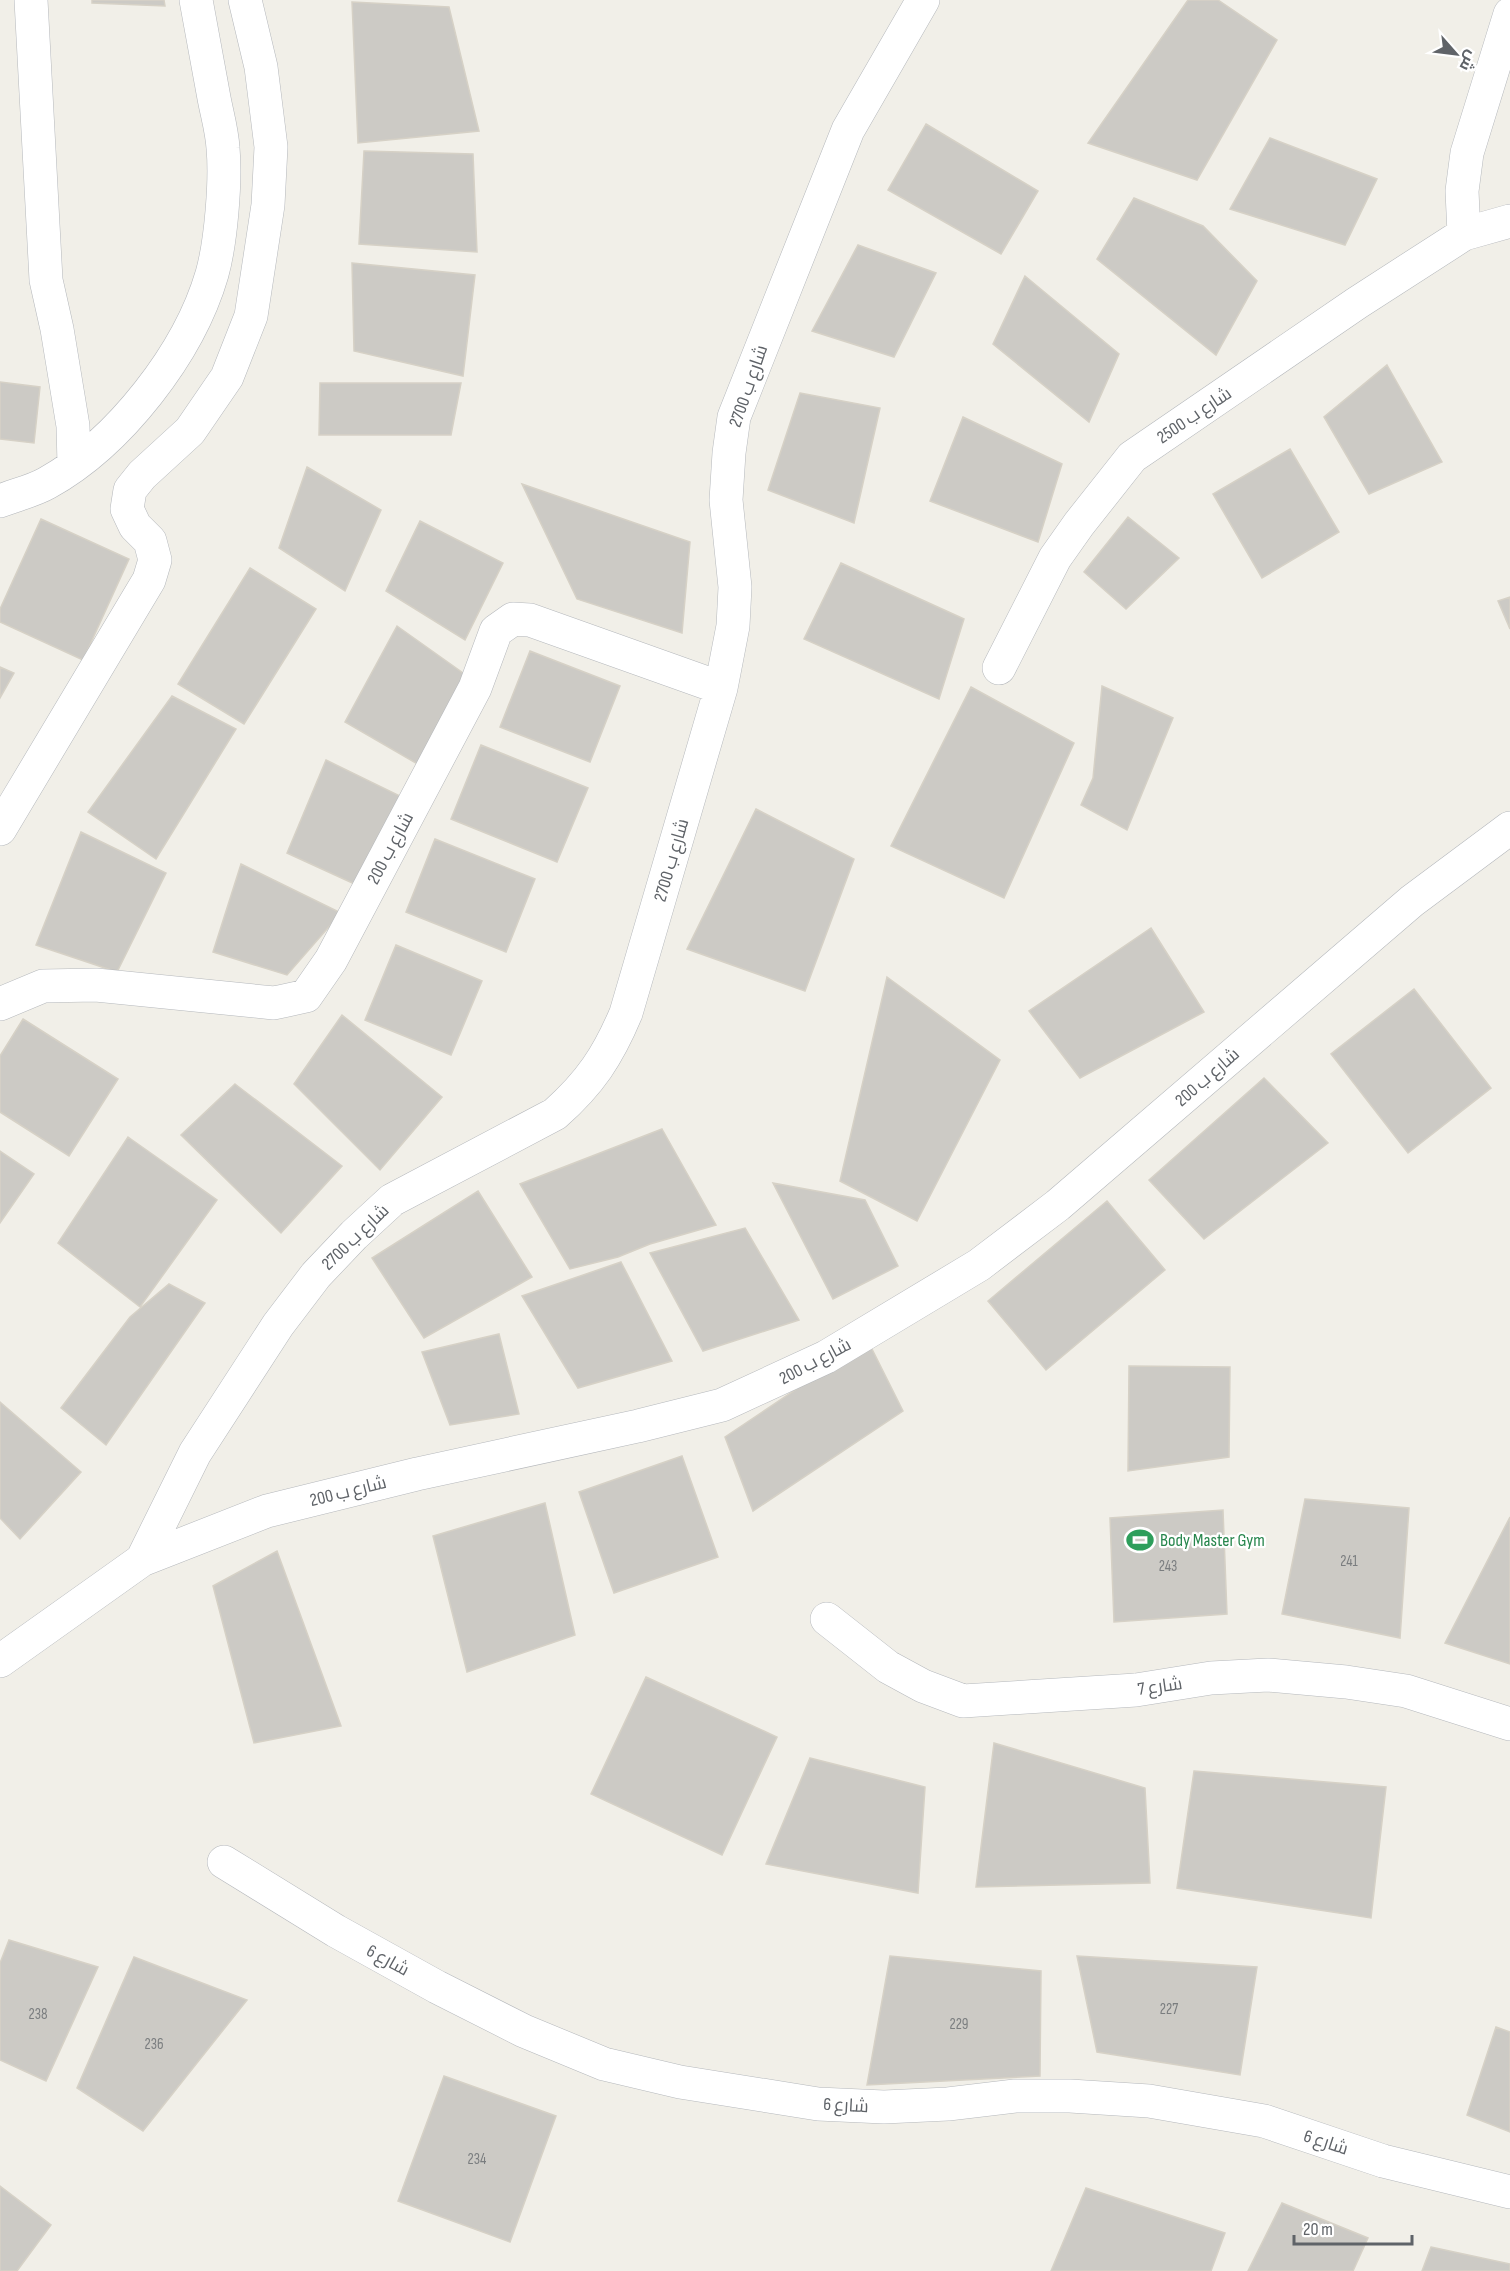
<svg xmlns="http://www.w3.org/2000/svg" width="1510" height="2271" viewBox="0 0 1510 2271" font-family="'Sofia Sans Condensed',Cairo,sans-serif">
<style>
.building{fill:#cccac5;stroke:#d6d1c6;stroke-width:1.5}
.lines{fill:none;stroke-linecap:round;stroke-linejoin:round}
.street-casing{stroke:#b5b8bc;stroke-width:34}
.street{stroke:#fff;stroke-width:33}
.labels{text-anchor:middle;stroke-width:4.5;stroke-linejoin:round;paint-order:stroke}
.number-label{font-size:15px;fill:#7a7d7f}
.street-label{font-size:18px;fill:#5f6368;stroke:#fff}
.leisure-label{font-size:18px;fill:#27864d;stroke:#fff;text-anchor:start}
</style>
<rect width="100%" height="100%" fill="#f1efe8"/>
<!-- building -->
<path class="building" d="M92 0H164L165 6 92 3Z
M1188 0H1218L1277 40 1197 180 1088 143Z
M352 2 449 7 479 131 358 143Z
M926 124 1038 191 1001 254 888 190Z
M1270 138 1377 179 1345 245 1230 209Z
M364 151 473 154 477 252 359 244Z
M1134 198 1203 226 1257 281 1216 355 1097 259Z
M858 245 936 273 894 357 812 331Z
M352 263 475 275 463 376 354 351Z
M1025 276 1119 354 1089 422 993 344Z
M1387 365 1442 462 1369 494 1324 417Z
M0 382 40 387 34 443 0 439Z
M320 383H461L451 435H319Z
M800 393 880 408 854 523 768 490Z
M963 417 1062 464 1038 542 930 501Z
M1290 449 1339 532 1262 578 1213 494Z
M307 467 381 510 345 591 279 548Z
M522 484 690 542 682 633 577 599Z
M1128 517 1179 558 1126 609 1084 572Z
M41 519 129 559 83 660 0 622V609Z
M420 521 503 563 465 640 386 591Z
M841 563 964 619 939 699 804 639Z
M250 568 316 609 244 724 178 684Z
M1510 597V629L1498 601Z
M397 626 470 678 421 766 345 722Z
M530 651 620 686 590 762 500 727Z
M0 667 14 673 0 698Z
M1102 686 1173 718 1127 830 1081 805 1093 778Z
M971 687 1074 743 1004 898 891 846Z
M172 696 236 729 156 859 88 812Z
M481 745 588 788 557 862 451 819Z
M326 760 400 796 361 887 287 853Z
M756 809 854 859 805 991 687 949Z
M81 832 166 873 117 972 36 945Z
M435 839 535 879 506 952 406 912Z
M241 864 341 913 287 975 213 952Z
M1151 928 1204 1012 1080 1078 1029 1011Z
M396 945 482 981 451 1055 365 1020Z
M887 977 1000 1060 917 1221 840 1181Z
M1414 989 1491 1088 1408 1153 1331 1054Z
M342 1015 442 1097 380 1170 294 1084Z
M23 1019 118 1079 69 1156 0 1112V1056Z
M1264 1078 1328 1143 1204 1239 1149 1180Z
M235 1084 342 1166 281 1233 181 1135Z
M662 1129 716 1225 650 1244 618 1257 570 1269 520 1184Z
M128 1137 217 1200 140 1307 58 1243Z
M0 1151 34 1174 0 1223Z
M773 1183 865 1200 898 1266 833 1299Z
M478 1191 532 1277 424 1338 372 1258Z
M1107 1201 1165 1270 1046 1370 988 1301Z
M745 1228 799 1320 703 1351 650 1253Z
M621 1262 672 1361 578 1388 522 1296Z
M169 1284 205 1303 106 1445 61 1408 130 1317Z
M499 1334 519 1414 450 1425 422 1352Z
M868 1341 903 1411 753 1511 725 1437Z
M1129 1366 1230 1367 1229 1457 1128 1471Z
M0 1402 81 1472 20 1539 0 1518Z
M682 1456 718 1557 614 1593 579 1492Z
M1305 1499 1409 1508 1400 1638 1282 1614Z
M545 1503 575 1635 467 1672 433 1536Z
M1223 1510 1227 1614 1114 1622 1110 1518Z
M1510 1517V1664L1445 1643Z
M277 1551 341 1726 254 1743 213 1586Z
M646 1677 777 1737 722 1855 591 1794Z
M994 1743 1145 1788 1150 1883 976 1887Z
M810 1758 925 1787 918 1893 766 1864Z
M1194 1771 1386 1787 1371 1918 1177 1888Z
M9 1940 98 1967 46 2081 0 2060V1963Z
M890 1956 1041 1971 1040 2076 867 2085Z
M1077 1956 1257 1967 1240 2075 1097 2052Z
M134 1957 247 2000 143 2131 77 2088Z
M1496 2027 1510 2032V2132L1467 2115Z
M444 2076 556 2116 510 2242 398 2201Z
M0 2186 51 2225 17 2271H0Z
M1086 2188 1225 2233 1211 2271H1051Z
M1282 2203 1368 2238 1353 2271H1248Z
M1431 2247 1510 2264V2271H1422Z"/>
<g class="lines">
<defs>
<path id="street" d="M31 0 46 280 57 329 73 426 74 465
M1510 14 1467 153 1462 191 1464 234 1510 221
M0 501C15 495 33 491 47 483 119 443 189 353 212 274 221 242 226 181 223 148 222 131 217 114 214 98 208 66 202 33 196 0
M999 668 1055 558 1079 524 1132 457 1357 303 1464 234
M0 829 149 580 155 560 150 541 135 526 127 509 130 490 142 475 190 431 227 377 251 316 268 205 271 147 261 67 245 0
M0 1004 43 986 96 985 274 1003 306 996 331 960 475 688 496 631 513 619 530 620 721 688
M142 1560 195 1453 278 1325 316 1275 354 1235 392 1200 555 1114C590 1083 608 1056 626 1013L721 688 733 626 735 587 726 500 729 453 734 417 848 130 923 0
M827 1619 888 1667 923 1686 963 1701 1136 1690 1211 1678 1268 1675 1346 1682 1406 1691 1510 1724
M0 1661 142 1560 267 1511 417 1474 638 1426 722 1405 826 1357 979 1265 1058 1205 1412 901 1510 828
M224 1862 336 1931 437 1987 524 2031 604 2064 680 2082 818 2104 884 2107 948 2104 1015 2096H1070L1149 2101 1264 2121 1383 2161 1510 2192"/>
</defs>
<!-- street casing -->
<use href="#street" class="street-casing"/>
<!-- street -->
<use href="#street" class="street"/>
</g>
<!-- icons -->
<defs>
<symbol id="stadium-bare" viewBox="-9 -9 18 18"><path d="M0-5a6.5 5 0 1 0 0 10a6.5 5 0 1 0 0-10ZM-3.5-1.8h7v3.6h-7Z" fill="#2e9e5b" stroke="#fff" stroke-width="2.5" paint-order="stroke"/></symbol>
</defs>
<g fill-rule="evenodd">
<use href="#stadium-bare" x="1121" y="1521" width="38" height="38"/>
</g>
<g class="labels">
<!-- number labels -->
<g class="number-label">
<text x="1349" y="1566">241</text>
<text x="1168" y="1571">243</text>
<text x="1169" y="2014">227</text>
<text x="38" y="2019">238</text>
<text x="959" y="2029">229</text>
<text x="154" y="2049">236</text>
<text x="477" y="2164">234</text>
</g>
<!-- street labels -->
<g class="street-label">
<text transform="translate(748 386) rotate(-71)" y="6">شارع ب 2700</text>
<text transform="translate(1194 415) rotate(-34)" y="6">شارع ب 2500</text>
<text transform="translate(390 848) rotate(-62)" y="6">شارع ب 200</text>
<text transform="translate(671 860) rotate(-74)" y="6">شارع ب 2700</text>
<text transform="translate(1207 1077) rotate(-41)" y="6">شارع ب 200</text>
<text transform="translate(355 1237) rotate(-44)" y="6">شارع ب 2700</text>
<text transform="translate(815 1361) rotate(-28)" y="6">شارع ب 200</text>
<text transform="translate(348 1491) rotate(-14)" y="6">شارع ب 200</text>
<text transform="translate(1160 1686) rotate(-8)" y="6">شارع 7</text>
<text transform="translate(388 1960) rotate(29)" y="6">شارع 6</text>
<text transform="translate(846 2105) rotate(3)" y="6">شارع 6</text>
<text transform="translate(1326 2142) rotate(18)" y="6">شارع 6</text>
</g>
<!-- leisure labels -->
<g class="leisure-label">
<text x="1160" y="1546">Body Master Gym</text>
</g>
</g>
<!-- north arrow -->
<g transform="translate(1456 54) rotate(118)" stroke="#ffffff" stroke-width="4.5" paint-order="stroke">
<path d="M0-4.5L10 22L0 15L-10 22Z" fill="#5f6368"/>
<text y="-9" font-size="16" font-weight="bold" text-anchor="middle" fill="#5f6368">ش</text>
</g>
<!-- scale -->
<path d="M1294 2235v9h118v-9" fill="none" stroke="#5f6368" stroke-width="3"/>
<text x="1303" y="2235" font-size="18" fill="#5f6368" stroke="#ffffff" stroke-width="4.5" paint-order="stroke">20 m</text>
</svg>
